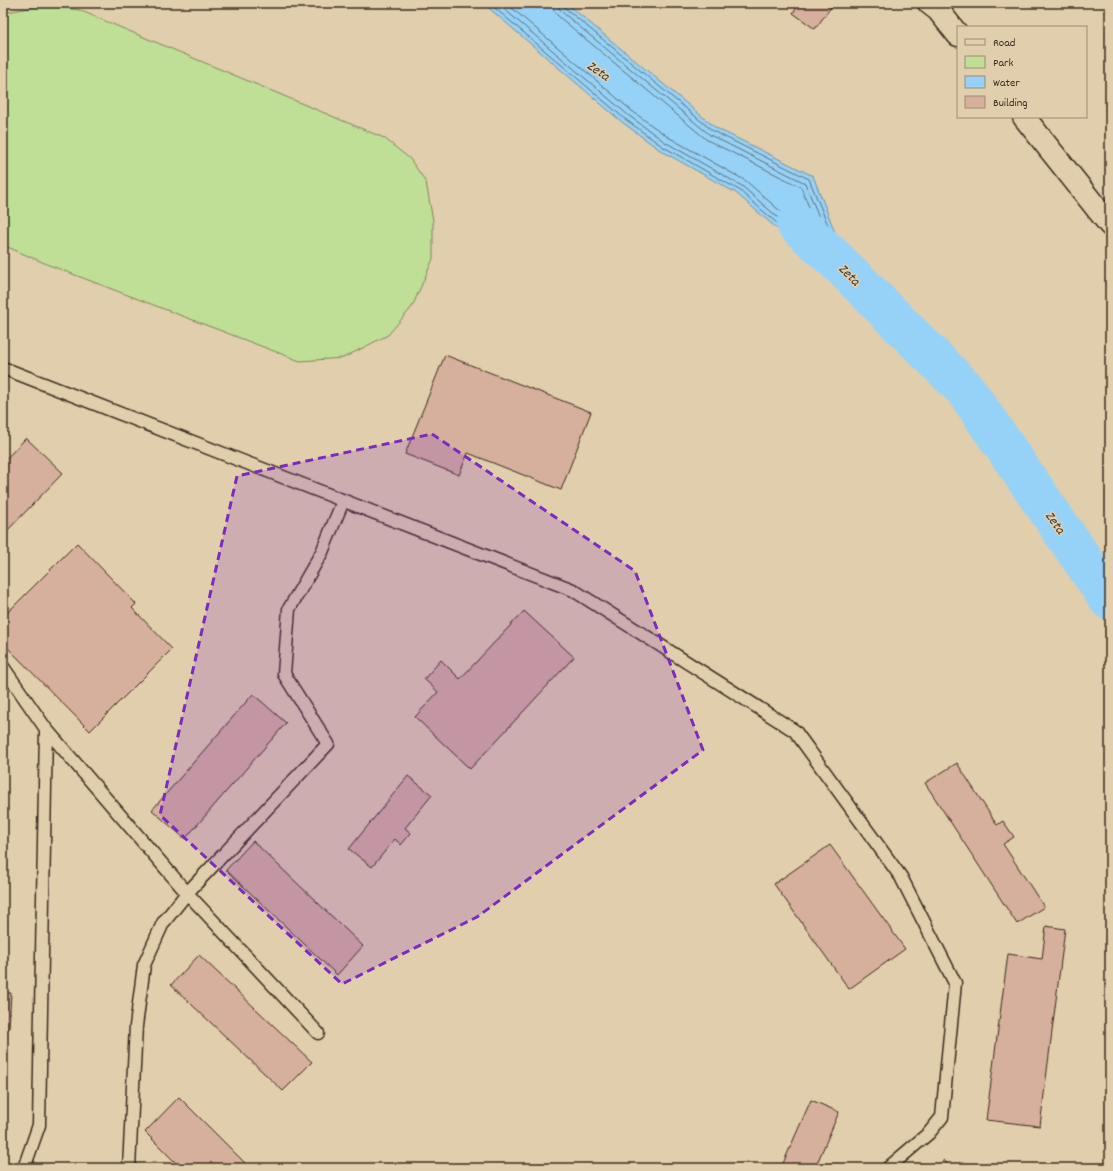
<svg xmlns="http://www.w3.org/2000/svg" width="1113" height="1171" viewBox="0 0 1113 1171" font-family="Dekko,sans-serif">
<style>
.green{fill:#bfde96;stroke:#7d845a}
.water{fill:#96d2f7;stroke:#728fa0}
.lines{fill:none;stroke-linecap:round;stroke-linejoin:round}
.shore{stroke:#5f6d75;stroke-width:1}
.river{stroke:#96d2f7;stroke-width:41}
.building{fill:#d6af9d;stroke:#3b2a1e}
.lane-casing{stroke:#3b2a1e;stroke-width:15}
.street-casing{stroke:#3b2a1e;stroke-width:25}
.lane{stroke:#e1ceac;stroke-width:12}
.street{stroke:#e1ceac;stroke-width:22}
.marked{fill:#7b2cbf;fill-opacity:0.2;stroke:#7b2cbf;stroke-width:3;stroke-dasharray:8 5;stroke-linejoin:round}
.labels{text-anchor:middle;stroke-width:3;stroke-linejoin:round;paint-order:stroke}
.water-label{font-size:14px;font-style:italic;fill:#443b34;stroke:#e1ceac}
</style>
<rect width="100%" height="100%" fill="#e1ceac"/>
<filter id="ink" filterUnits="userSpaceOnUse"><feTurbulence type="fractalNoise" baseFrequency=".025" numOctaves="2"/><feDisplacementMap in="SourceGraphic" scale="8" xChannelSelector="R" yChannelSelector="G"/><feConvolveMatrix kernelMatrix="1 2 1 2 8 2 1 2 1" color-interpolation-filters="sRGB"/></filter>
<g filter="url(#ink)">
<!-- green -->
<path class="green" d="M45 5 79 10 384 138 410 159 426 182 433 221V259L412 307 388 335 343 358 300 361 49 265 3 245V13Z"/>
<!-- water -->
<path class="water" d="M483 3H566L716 128 813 176 840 245 838 262 826 271 736 193 660 150 622 122Z"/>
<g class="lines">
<!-- shore -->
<path class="shore" d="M489 3 625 119 662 146 739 190 825 265H827L834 260 836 245 809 179 713 131 565 8 564 3
M497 3 628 115 665 142 742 186 825 259 829 257 831 246 805 183 710 135 562 12 559 8 558 3
M506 3 632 111 668 137 746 181 821 247H824V245L801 187 707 140 558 16 553 9 552 3"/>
<!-- river -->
<path class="river" d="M797 224 838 262 965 389 1110 600"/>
</g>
<!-- building -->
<path class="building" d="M800 3H834L815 29 793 13Z
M445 355 591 412 561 490 468 453 459 475 405 454Z
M26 438 63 473 3 535V462Z
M77 543 136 604 132 608 172 649 90 731 3 643V617Z
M524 611 574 657 470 769 415 717 438 692 424 679 441 660 460 679Z
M253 694 286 723 185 839 152 810Z
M957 763 997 825 1003 821 1014 837 1003 844 1044 907 1017 924 925 783Z
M408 776 432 795 405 828 411 833 401 845 395 839 372 867 349 849Z
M253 841 363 946 337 975 226 870Z
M830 845 905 949 849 989 774 884Z
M1046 926 1065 929 1040 1126 986 1120 1008 954 1042 959Z
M199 955 312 1062 283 1091 171 985Z
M3 993H11L9 1029H3Z
M179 1097 250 1168H181L145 1132Z
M811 1100 839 1112 815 1168H781Z
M944 1160 951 1168H935Z"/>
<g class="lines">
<defs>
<path id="lane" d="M3 368 573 590 795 731 901 877 955 983 942 1117 929 1133 888 1168
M3 667 46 729 187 893 318 1033
M24 1168 39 1125 46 729
M129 1168 136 1026 144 965 163 923 187 893 328 744 284 674 289 609 322 552 343 501"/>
<path id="street" d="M929 3 938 10 958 35
M1024 117 1110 225"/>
</defs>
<!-- lane casing -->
<use href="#lane" class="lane-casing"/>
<!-- street casing -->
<use href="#street" class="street-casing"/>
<!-- lane -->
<use href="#lane" class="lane"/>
<!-- street -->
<use href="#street" class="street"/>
</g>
</g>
<!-- marked area -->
<path class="marked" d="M432 434 635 571 703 750 477 917 342 984 160 815 237 476Z"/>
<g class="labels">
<!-- water labels -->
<g class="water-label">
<text transform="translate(599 70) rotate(35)" y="5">Zeta</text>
<text transform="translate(850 274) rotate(45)" y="5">Zeta</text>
<text transform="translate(1056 522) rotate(55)" y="5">Zeta</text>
</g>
</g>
<!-- margin -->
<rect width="1113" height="1171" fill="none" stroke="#e1ceac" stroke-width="16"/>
<rect x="8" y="8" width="1097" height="1155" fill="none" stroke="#3b2a1e" stroke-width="1.5" filter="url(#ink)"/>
<!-- legend -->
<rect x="957" y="26" width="130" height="92" fill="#e1ceac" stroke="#9f8c73"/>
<rect x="965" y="39" width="20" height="6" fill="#e1ceac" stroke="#9f8c73"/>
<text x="993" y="46" font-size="12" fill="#3b2a1e">Road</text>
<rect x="965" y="56" width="20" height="12" fill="#bfde96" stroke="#9f8c73"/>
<text x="993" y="66" font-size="12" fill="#3b2a1e">Park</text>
<rect x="965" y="76" width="20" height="12" fill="#96d2f7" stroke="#9f8c73"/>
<text x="993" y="86" font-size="12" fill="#3b2a1e">Water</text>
<rect x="965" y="96" width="20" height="12" fill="#d6af9d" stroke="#9f8c73"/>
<text x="993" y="106" font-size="12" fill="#3b2a1e">Building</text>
</svg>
